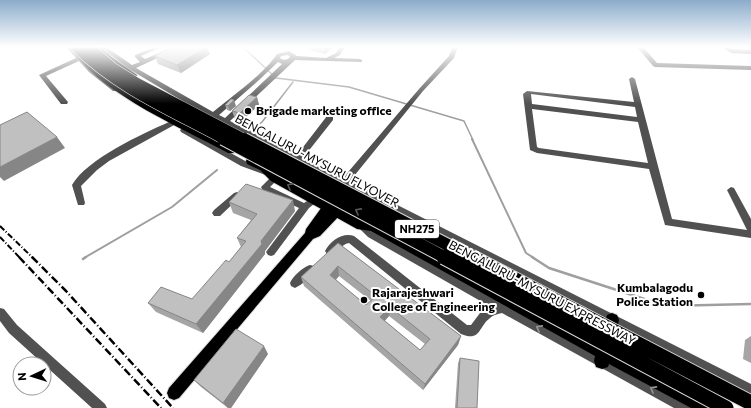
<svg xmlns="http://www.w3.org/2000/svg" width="751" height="408" viewBox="0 0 751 408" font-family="Commissioner,sans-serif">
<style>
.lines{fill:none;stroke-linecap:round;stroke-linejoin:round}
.stream-far2{stroke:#9f9f9f;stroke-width:1.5}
.stream-far1{stroke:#9f9f9f;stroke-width:2}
.stream{stroke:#9f9f9f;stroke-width:2.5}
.major-casing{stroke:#dbdbdb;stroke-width:2}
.highway-casing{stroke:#dbdbdb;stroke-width:2}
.minor{fill:#515151;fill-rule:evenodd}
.major{fill:#000;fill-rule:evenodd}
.highway{fill:#000;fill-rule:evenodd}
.rail-far1{stroke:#000;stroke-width:2;stroke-dasharray:6 2 1 2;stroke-linecap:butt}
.rail{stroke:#000;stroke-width:2.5;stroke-dasharray:8 2.5 1 2.5;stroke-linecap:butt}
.highway-bridge-far2-casing{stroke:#dbdbdb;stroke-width:11;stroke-linecap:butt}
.highway-bridge-far1-casing{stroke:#dbdbdb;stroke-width:14;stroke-linecap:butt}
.highway-bridge-casing{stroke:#dbdbdb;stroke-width:17;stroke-linecap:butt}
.highway-bridge-far2{stroke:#000;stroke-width:10}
.highway-bridge-far1{stroke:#000;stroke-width:12}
.highway-bridge{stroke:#000;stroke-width:15}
.wall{fill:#a5a5a5;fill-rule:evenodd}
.shaded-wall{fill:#868686}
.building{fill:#c0c0c0;stroke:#868686;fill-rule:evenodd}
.oneway{stroke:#595959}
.oneway2{stroke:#979797}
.poi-dot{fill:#000;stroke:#fff;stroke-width:1.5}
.labels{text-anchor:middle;stroke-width:4;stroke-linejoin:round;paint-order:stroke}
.shield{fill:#fff;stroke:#4c4c4c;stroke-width:1}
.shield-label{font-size:11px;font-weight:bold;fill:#000}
.poi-label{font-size:12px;font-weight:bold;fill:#000;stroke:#fff;text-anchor:start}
.street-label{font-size:12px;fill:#000;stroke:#fff}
</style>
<rect width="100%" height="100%" fill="#fff"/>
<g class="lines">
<!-- stream-far2 -->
<path class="stream-far2" d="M243 47 276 78 349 87 464 121 473 140
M251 131 262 122 293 82"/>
<!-- stream-far1 -->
<path class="stream-far1" d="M472 139 526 253 534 258
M84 258 172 207 217 170"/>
<!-- stream -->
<path class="stream" d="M532 257 549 268 666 306 751 304
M83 259 86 257"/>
<defs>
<path id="major" d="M328 203 332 204 333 207 331 211 336 208 340 209 341 212 340 215 320 236 313 239 179 398 174 400 169 398 167 393 169 388 305 233 306 229 324 204Z"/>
<path id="highway" d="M92 47H100L113 58 137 75 136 77C126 79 99 55 92 47Z
M79 51 115 81 134 94 236 147 237 150 236 153H228C180 127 108 97 75 54Z
M251 157 268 164 279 175 363 220 377 222 599 342 607 315 612 313 617 315 619 320 613 349 714 402 716 408H691L609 364 608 367 602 369 596 367 594 361 595 356 371 231 357 229 271 181 260 170 247 164 246 161 247 158Z"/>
</defs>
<!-- major casing -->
<use href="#major" class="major-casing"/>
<!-- highway casing -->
<use href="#highway" class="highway-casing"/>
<!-- minor -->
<path class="minor" d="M66 47H72L93 70 117 89V91H113L89 72 79 61 46 76 68 102 67 104H61L39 75 76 58Z
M100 47H106L132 65 140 62 135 57V55L155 47H162L141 56 145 59 173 47H180L179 48 136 68 213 112C232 96 264 74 277 54L289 51 297 56 326 58 336 53 339 47H345L340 55 334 58 360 59 362 60V62L295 60 230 121 297 155 327 116H333V120L303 158 343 178 419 89 449 56 452 47H458L454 58 423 91 350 181 751 384V397L204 114 129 69ZM288 55 290 57C287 60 284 61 280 58L281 56ZM278 62 282 64 225 118 219 115 259 80Z
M637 47H643L657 63 751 66V70L655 67 653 66Z
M722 47H728L732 49 751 50V54L731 53Z
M632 77 635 79 672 219 747 230 727 190 731 187 734 188 751 219V238L665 225 649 169 537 153 530 150 523 94 527 91 634 102 629 79ZM531 94 635 107 637 117 532 104ZM532 109 638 122 648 163 539 148 537 147Z
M169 122H175L176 124 109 161 97 170 81 186 85 203 84 205H78L72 185C87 159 142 134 169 122Z
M184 127 247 162 276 172V175L279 178 270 187 304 203 312 198H318L319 200 309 208 274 255 271 256 268 255 266 252 299 208 263 191 261 187 271 177 241 166 181 132 180 130Z
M237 192 241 195 240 197 220 216H214L212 213 214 210 234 193Z
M361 221 374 231 521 312 691 404 693 408H674L502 313C498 314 493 315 490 318 478 327 481 342 461 334L349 243C340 244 336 257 327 254L325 251C330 241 343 232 354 236L467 325H471L483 309 491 307 368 237 356 225 358 222Z
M310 265 314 266 315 269C312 276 302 285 295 288L291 286 290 283C293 276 303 267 310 265Z
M0 308 4 309 17 325 105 404 107 408H92L9 333 0 321Z"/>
<!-- major -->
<use href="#major" class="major"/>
<!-- highway -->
<use href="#highway" class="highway"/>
<!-- rail-far1 -->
<path class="rail-far1" d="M0 226 33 258
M0 237 20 258"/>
<!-- rail -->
<path class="rail" d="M19 257 161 408
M32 257 66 291 173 408"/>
<defs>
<path id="highway-bridge-far2" d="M76 47C118 89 174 112 225 140
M89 47 113 68 137 83 246 140"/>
<path id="highway-bridge-far1" d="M223 139 446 258
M244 139 473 258"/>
<path id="highway-bridge" d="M444 257 726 408
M471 257 751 403"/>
</defs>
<!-- highway-bridge-far2 casing -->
<use href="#highway-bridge-far2" class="highway-bridge-far2-casing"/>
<!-- highway-bridge-far1 casing -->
<use href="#highway-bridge-far1" class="highway-bridge-far1-casing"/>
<!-- highway-bridge casing -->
<use href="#highway-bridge" class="highway-bridge-casing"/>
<!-- highway-bridge-far2 -->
<use href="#highway-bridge-far2" class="highway-bridge-far2"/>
<!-- highway-bridge-far1 -->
<use href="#highway-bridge-far1" class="highway-bridge-far1"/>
<!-- highway-bridge -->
<use href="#highway-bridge" class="highway-bridge"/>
</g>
<!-- wall -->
<path class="wall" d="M306 47H333L325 54 308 50V47Z
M210 54 181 73 158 64 155 56Z
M257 97 259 105 242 121 235 119 232 111Z
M225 105 236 106 230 111 227 110Z
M229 202 295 211 265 251V254L203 333 156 312 148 303 192 299 229 262 241 247 237 238 251 220 233 213Z
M338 243 461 336 458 345 423 390 304 286 301 277ZM339 276 371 301 366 305 336 280ZM389 316 425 344 420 350 385 321Z
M751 336V363L743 359 745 340Z
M268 354 231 408H228L201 387 194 380Z
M460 358 477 408H455L458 363Z"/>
<!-- shaded-wall -->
<path class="shaded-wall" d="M206 47H207L210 54 181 73 177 65Z
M325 47H333L325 54Z
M257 97 259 105 242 121 240 113Z
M234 100 236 106 230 111 228 106Z
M57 137 65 148 4 181 0 177V167Z
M293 200 295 211 265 251V254L203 333 196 324Z
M338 266 339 276 331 284 330 275Z
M390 307 389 316 380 325V317Z
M461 336 458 345 423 390 425 384Z
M264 346 268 354 231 408H228L223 403Z"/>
<!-- building -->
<path class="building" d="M171 47H206L177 65 155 56Z
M249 95 257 97 240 113 232 111Z
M231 99 234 100 228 106 225 105Z
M27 112 57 137 0 167V125Z
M246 184 293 200 261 241 262 244 196 324 148 303 161 287 192 299 226 260 229 262 246 241 237 238 257 214 229 202Z
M338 243 461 336 425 384 301 277ZM338 266 376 296 366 305 330 275ZM390 307 430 339 420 350 380 317Z
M236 329 264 346 223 403 194 380Z
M460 358 479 361 477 408H457Z"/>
<!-- one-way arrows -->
<defs><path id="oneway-chevron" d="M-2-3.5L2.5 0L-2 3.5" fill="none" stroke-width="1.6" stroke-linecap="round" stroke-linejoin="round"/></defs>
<g class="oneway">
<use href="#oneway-chevron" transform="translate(290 186) rotate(-151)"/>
<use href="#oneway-chevron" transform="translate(358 211) rotate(-152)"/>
</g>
<g class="oneway2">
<use href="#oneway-chevron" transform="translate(539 328) rotate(-152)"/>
<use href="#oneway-chevron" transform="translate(653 389) rotate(-151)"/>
</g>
<!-- sky -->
<linearGradient id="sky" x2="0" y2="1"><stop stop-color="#8baccb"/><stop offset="0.45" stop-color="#fff"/><stop offset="1" stop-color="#fff" stop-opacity="0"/></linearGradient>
<rect width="751" height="104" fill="url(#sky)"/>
<!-- markers -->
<g class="poi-dot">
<circle cx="248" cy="111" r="4"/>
<circle cx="701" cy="295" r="4"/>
<circle cx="364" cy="300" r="4"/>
</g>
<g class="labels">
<!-- shield labels -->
<rect class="shield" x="395" y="220" width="44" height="18" rx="3"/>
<g class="shield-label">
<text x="417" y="233">NH275</text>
</g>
<!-- poi labels -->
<g class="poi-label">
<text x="256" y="115">Brigade marketing office</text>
<text x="693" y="292" text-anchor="end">Kumbalagodu<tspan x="693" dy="14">Police Station</tspan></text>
<text x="372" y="297">Rajarajeshwari<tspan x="372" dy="14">College of Engineering</tspan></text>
</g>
<!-- street labels -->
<g class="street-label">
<text transform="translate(317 161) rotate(28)" y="4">BENGALURU-MYSURU FLYOVER</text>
<text transform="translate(542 293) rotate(28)" y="4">BENGALURU-MYSURU EXPRESSWAY</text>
</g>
</g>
<!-- north arrow -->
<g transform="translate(32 376) rotate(266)"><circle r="19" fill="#ffffff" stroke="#999999"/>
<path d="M0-3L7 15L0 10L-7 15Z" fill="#000000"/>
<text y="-6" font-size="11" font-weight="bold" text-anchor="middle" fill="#000000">N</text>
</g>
</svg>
